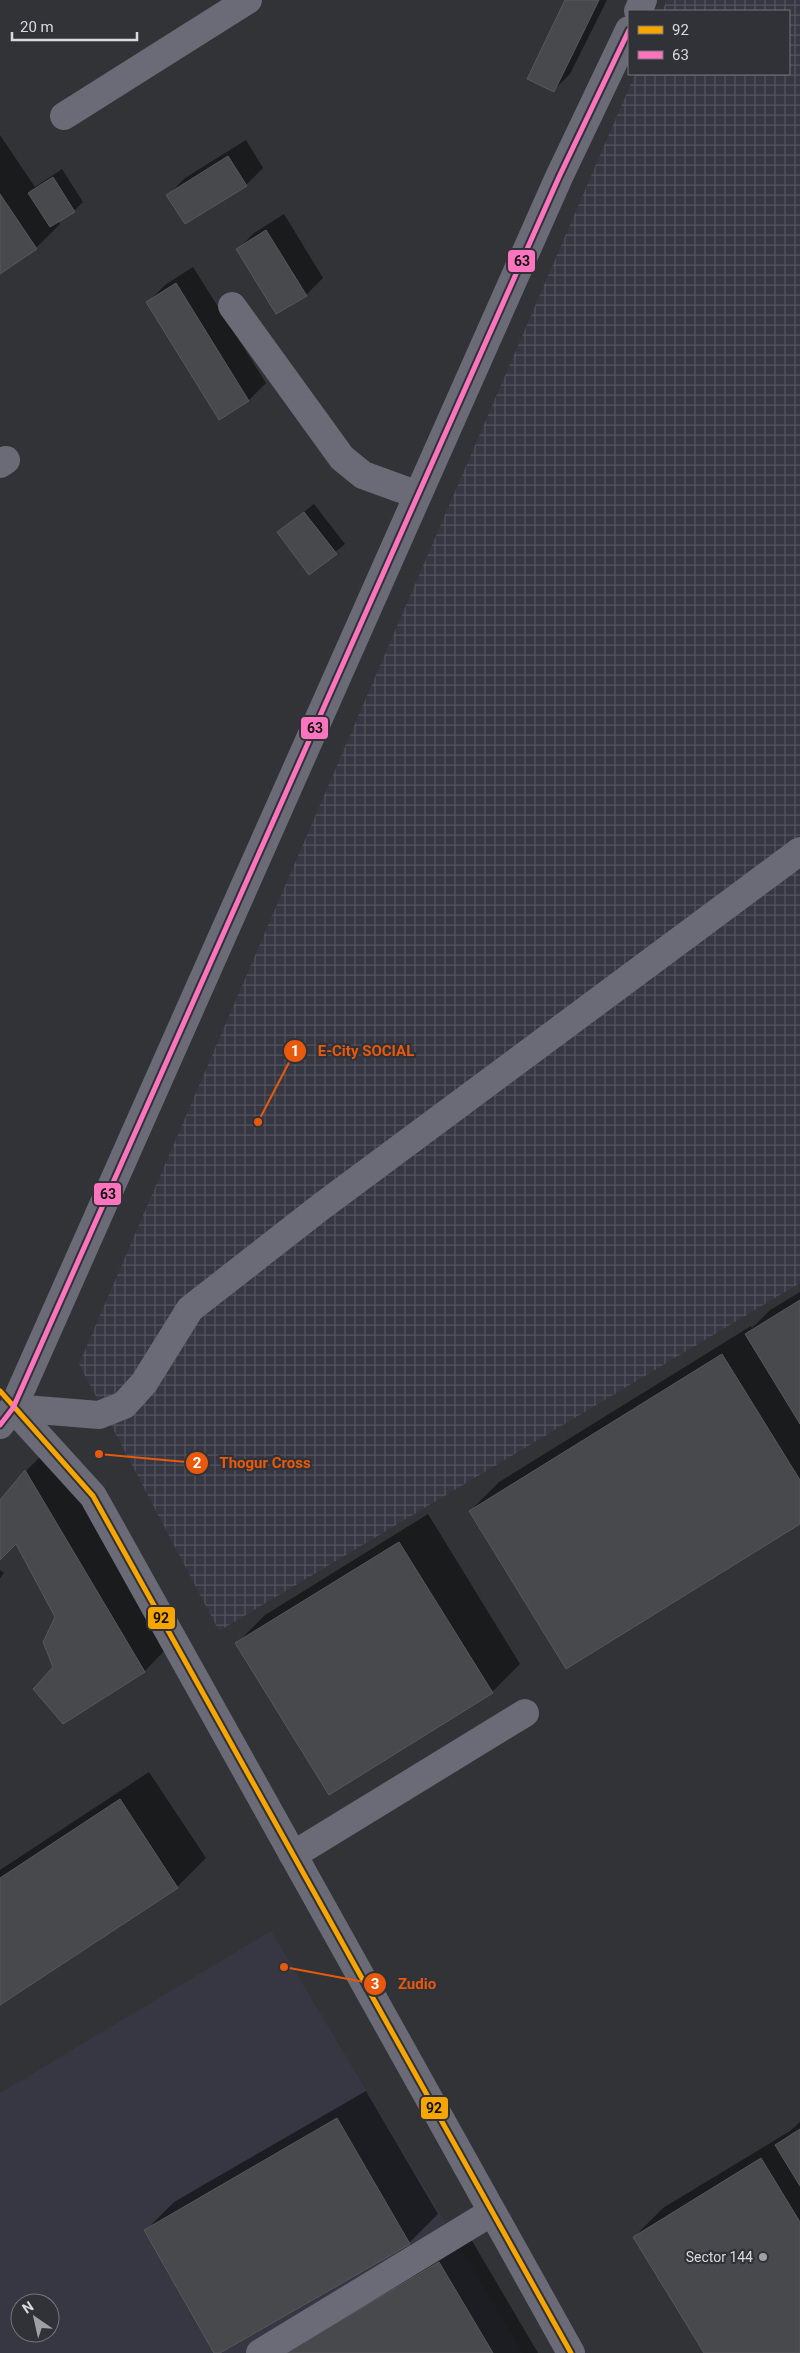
<svg xmlns="http://www.w3.org/2000/svg" width="800" height="2353" viewBox="0 0 800 2353" font-family="Roboto,sans-serif">
<style>
.built{fill:#363742;fill-rule:evenodd}
.industrial{fill:url(#industrial-grid)}
.shadow{fill:#0007}
.building{fill:#48494c;stroke:#58585c}
.lines{fill:none;stroke-linecap:round;stroke-linejoin:round}
.minor{stroke:#6a6b76;stroke-width:28}
.major{stroke:#6a6b76;stroke-width:28}
.bus-1-casing{stroke:#313238;stroke-width:9}
.bus-2-casing{stroke:#313238;stroke-width:9}
.bus-1{stroke:#f7a600;stroke-width:5}
.bus-2{stroke:#fc73be;stroke-width:5}
.poi-dot{fill:#9fa0a4;stroke:#313238;stroke-width:2}
.labels{text-anchor:middle;stroke-width:4.5;stroke-linejoin:round;paint-order:stroke}
.poi-label{font-size:14px;fill:#dadade;stroke:#313238;text-anchor:end}
.leader{fill:none;stroke:#e8590c;stroke-width:2}
.callout-dot{fill:#e8590c;stroke:#313238;stroke-width:2}
.mark-label{font-size:15px;text-anchor:middle;font-weight:bold;fill:#fff}
.callout-label{font-size:15px;text-anchor:middle;font-weight:bold;fill:#e8590c;stroke:#313238;stroke-width:4.5;stroke-linejoin:round;paint-order:stroke}
.line-badge{stroke:#313238;stroke-width:2}
.pale-badge-label{font-size:14px;text-anchor:middle;font-weight:bold;fill:#111}
</style>
<defs>
<pattern id="industrial-grid" width="8" height="8" patternUnits="userSpaceOnUse" patternTransform="scale(1.25)"><rect width="8" height="8" fill="#363742"/><path d="M0 4h8M4 0v8" fill="none" stroke="#52535d"/></pattern>
</defs>
<rect width="100%" height="100%" fill="#323337"/>
<!-- built -->
<path class="built" d="M271 1931 523 2353H0V2093ZM20 2303H50V2333H20Z"/>
<!-- industrial -->
<path class="industrial" d="M667 0H800V1283L219 1631 79 1364 635 74H789V11H662Z"/>
<!-- shadow -->
<path class="shadow" d="M567 0H607L570 74 553 91Z
M0 135 35 187 62 169 83 202 74 211 58 221 60 224 36 248 0 272Z
M246 140 263 168 246 185 168 195 185 178Z
M284 214 323 278 306 295 237 250 254 233Z
M193 267 266 383 249 400 219 418 148 302 165 285Z
M314 504 345 544 310 573 279 532Z
M800 1292V1522L470 1511 499 1482 751 1326 752 1328 770 1310Z
M49 1448 168 1647 145 1671 63 1722 55 1667 56 1617 16 1542 0 1558V1502L26 1471Z
M428 1514 520 1664 492 1692 236 1644 265 1615Z
M0 1570 4 1573 0 1578Z
M149 1772 206 1858 177 1887 0 2004V1870Z
M366 2091 438 2214 409 2243 216 2353 145 2231 174 2202Z
M800 2122V2353H705L634 2237 663 2208 790 2131Z
M468 2234 538 2353H268Z"/>
<!-- building -->
<path class="building" d="M565 0H599L554 92 527 79Z
M228 156 247 186 185 224 166 195Z
M53 177 75 212 50 227 28 193Z
M0 194 37 249 0 274Z
M266 230 307 296 276 314 236 249Z
M176 283 249 401 219 420 146 302Z
M304 512 337 554 309 575 277 532Z
M800 1300V1424L745 1334Z
M722 1354 800 1480V1524L566 1669 469 1511Z
M25 1470 145 1672 63 1724 33 1689 53 1667 43 1642 55 1617 16 1544 0 1560V1500Z
M399 1542 493 1693 329 1795 235 1643Z
M120 1799 178 1888 0 2005V1878Z
M337 2118 410 2244 220 2353H214L144 2230Z
M800 2129V2186L775 2145Z
M761 2158 800 2222V2353H704L633 2237Z
M439 2262 493 2353H286Z"/>
<g class="lines">
<!-- minor -->
<path class="minor" d="M638 11 643 0
M64 116 248 0
M232 306 342 458 363 475 418 495
M0 464 6 460
M13 1408 559 177 629 30
M13 1408 99 1415 124 1405 144 1383 190 1309 322 1206 800 851
M293 1855 525 1713
M260 2353 492 2212"/>
<!-- major -->
<path class="major" d="M0 1425 13 1408 93 1496 571 2353"/>
<defs>
<path id="bus-1" d="M0 1391 93 1496 571 2353"/>
<path id="bus-2" d="M0 1425 13 1408 559 177 629 30"/>
</defs>
<!-- bus-1 casing -->
<use href="#bus-1" class="bus-1-casing"/>
<!-- bus-2 casing -->
<use href="#bus-2" class="bus-2-casing"/>
<!-- bus-1 -->
<use href="#bus-1" class="bus-1"/>
<!-- bus-2 -->
<use href="#bus-2" class="bus-2"/>
</g>
<!-- markers -->
<circle class="poi-dot" cx="763" cy="2257" r="5"/>
<g class="labels">
<!-- poi labels -->
<g class="poi-label">
<text x="753" y="2262">Sector 144</text>
</g>
</g>
<!-- callouts -->
<path class="leader" d="M258 1122L295 1051M99 1454L197 1463M284 1967L375 1984"/>
<g class="callout-dot">
<circle cx="258" cy="1122" r="5"/>
<circle cx="99" cy="1454" r="5"/>
<circle cx="284" cy="1967" r="5"/>
<circle cx="295" cy="1051" r="12"/>
<circle cx="197" cy="1463" r="12"/>
<circle cx="375" cy="1984" r="12"/>
</g>
<g class="mark-label">
<text x="295" y="1056">1</text>
<text x="197" y="1468">2</text>
<text x="375" y="1989">3</text>
</g>
<g class="callout-label">
<text x="366" y="1056">E-City SOCIAL</text>
<text x="265" y="1468">Thogur Cross</text>
<text x="417" y="1989">Zudio</text>
</g>
<g class="line-badge">
<rect x="507" y="249" width="29" height="24" rx="5" fill="#fc73be"/>
<rect x="300" y="716" width="29" height="24" rx="5" fill="#fc73be"/>
<rect x="93" y="1182" width="29" height="24" rx="5" fill="#fc73be"/>
<rect x="147" y="1606" width="29" height="24" rx="5" fill="#f7a600"/>
<rect x="420" y="2096" width="29" height="24" rx="5" fill="#f7a600"/>
</g>
<g class="pale-badge-label">
<text x="522" y="266">63</text>
<text x="315" y="733">63</text>
<text x="108" y="1199">63</text>
<text x="161" y="1623">92</text>
<text x="434" y="2113">92</text>
</g>
<!-- legend -->
<rect x="628" y="10" width="162" height="65" fill="#313238" stroke="#75757a"/>
<rect x="638" y="26" width="25" height="8" fill="#f7a600" stroke="#75757a"/>
<text x="672" y="35" font-size="15" fill="#dadade">92</text>
<rect x="638" y="51" width="25" height="8" fill="#fc73be" stroke="#75757a"/>
<text x="672" y="60" font-size="15" fill="#dadade">63</text>
<!-- north arrow -->
<g transform="translate(35 2318) rotate(326)"><circle r="24" fill="#313238" stroke="#75757a"/>
<path d="M0-4L9 19L0 12L-9 19Z" fill="#9fa0a4"/>
<text y="-8" font-size="14" font-weight="bold" text-anchor="middle" fill="#dadade">N</text>
</g>
<!-- scale -->
<path d="M12 32v8h125v-8" fill="none" stroke="#dadade" stroke-width="2.5"/>
<text x="20" y="32" font-size="15" fill="#dadade" stroke="#313238" stroke-width="4" paint-order="stroke">20 m</text>
</svg>
